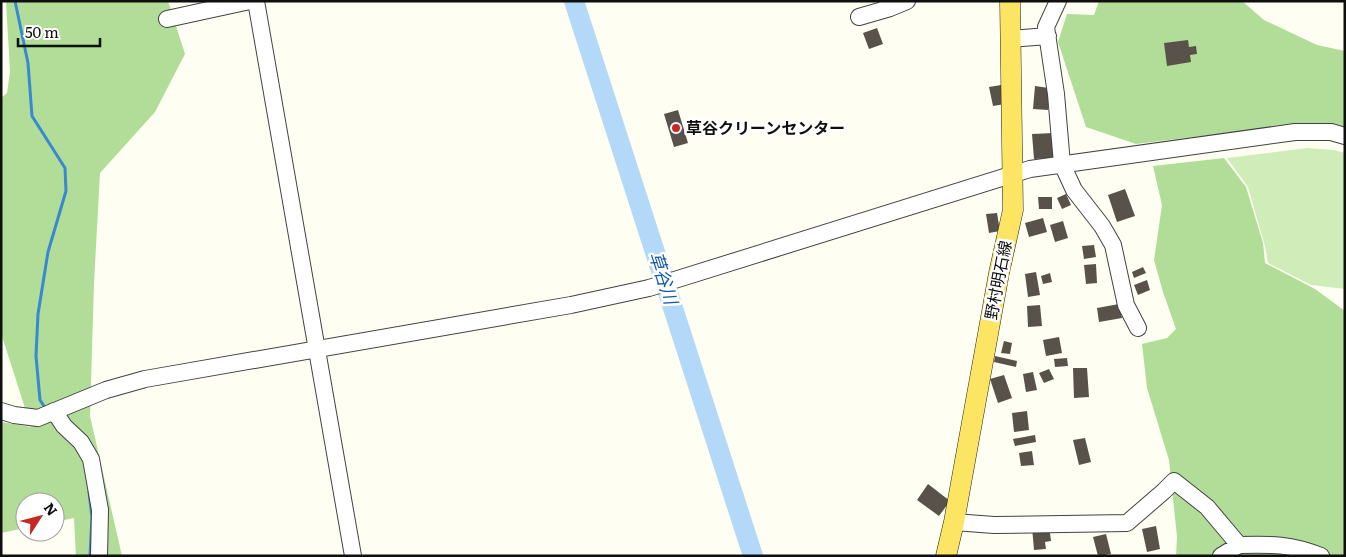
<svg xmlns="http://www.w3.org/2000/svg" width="1346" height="557" viewBox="0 0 1346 557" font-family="Literata,'Noto Sans JP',serif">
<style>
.green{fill:#cfecb9}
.forest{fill:#b1dd98}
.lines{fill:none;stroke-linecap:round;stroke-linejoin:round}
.stream{stroke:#3888d2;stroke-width:3}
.river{stroke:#b4d9f8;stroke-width:20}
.building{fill:#59524b}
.minor-casing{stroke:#424242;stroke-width:18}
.major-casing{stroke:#202020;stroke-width:21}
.minor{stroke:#fff;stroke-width:16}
.major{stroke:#fde564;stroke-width:20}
.poi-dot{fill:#c62821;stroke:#fff;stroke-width:2}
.labels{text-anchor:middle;stroke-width:5;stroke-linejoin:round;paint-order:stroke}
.poi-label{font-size:16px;font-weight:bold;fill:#0f0f0f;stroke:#fff;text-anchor:start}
.street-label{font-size:16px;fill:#0f0f0f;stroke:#fff}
.water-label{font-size:18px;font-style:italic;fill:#1359a7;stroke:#fff}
</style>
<rect width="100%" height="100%" fill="#fffef2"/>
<!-- green -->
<path class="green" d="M1307 148 1334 150 1345 153V289L1311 285 1268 263 1265 246 1248 187 1227 158Z"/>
<!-- forest -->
<path class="forest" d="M6 1H168L185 54 155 112 100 173 94 283 90 416 122 556H76L74 518 55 522V502H25V528L1 533V422L31 427 1 333V98L7 93 10 72Z
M1099 1H1242L1264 20 1317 45 1345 51V127L1310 125 1267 128 1136 144 1086 127 1058 42 1067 14 1094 15Z
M1224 158 1246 187 1263 243 1265 263 1315 289 1345 311V556H1176L1177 537 1169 460 1147 388 1142 344 1167 338 1176 329 1163 292 1154 260 1162 205 1153 166Z"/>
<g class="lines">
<!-- stream -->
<path class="stream" d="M15 1 28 63 32 116 65 168 66 191 48 252 38 314 36 356 40 400 46 409
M89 492 92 517 90 556"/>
<!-- river -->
<path class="river" d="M574 1 753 556"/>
</g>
<!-- building -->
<path class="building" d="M877 28 883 44 869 49 863 33Z
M1188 40 1189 47 1196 46 1197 54 1190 55 1191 62 1167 66 1164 43Z
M1001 85 1005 104 993 106 989 87Z
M1035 86 1049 88 1048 110 1033 109Z
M678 110 688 143 674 147 664 114Z
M1054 133 1055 158 1034 159 1032 134Z
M1125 189 1135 216 1117 222 1108 195Z
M1066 194 1071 205 1062 209 1057 198Z
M1038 197H1052V209H1039Z
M997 213 1000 231 989 233 986 214Z
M1043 218 1047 232 1029 237 1025 223Z
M1063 221 1068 238 1055 242 1050 225Z
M1094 245 1096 257 1084 259 1082 246Z
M1096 264 1097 283 1086 284 1084 265Z
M1143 267 1146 273 1134 278 1132 272Z
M1036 272 1040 295 1028 297 1025 274Z
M1050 273 1052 282 1043 284 1041 276Z
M1147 280 1150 290 1138 295 1134 285Z
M1119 304 1122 318 1099 322 1097 308Z
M1040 305 1042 326 1028 327 1027 306Z
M1059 337 1062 353 1046 356 1043 340Z
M1004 341 1012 343 1010 354 1001 353Z
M995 356 1017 361 1016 367 994 362Z
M1067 358 1068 366 1055 367 1054 359Z
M1073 368H1087L1089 397 1074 398Z
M1049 369 1054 379 1044 383 1039 373Z
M1033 372 1037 390 1026 392 1023 374Z
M1004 375 1012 398 998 403 990 379Z
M1027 411 1029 430 1014 432 1012 413Z
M1035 435 1036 442 1015 446 1013 439Z
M1085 438 1091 462 1079 465 1073 440Z
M1032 451 1034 465 1021 466 1019 453Z
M928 484 950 501 939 516 917 500Z
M1049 525 1051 541 1045 542 1046 549 1034 550 1032 527Z
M1156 526 1160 549 1147 552 1142 529Z
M1106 534 1111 554 1098 556 1093 537Z"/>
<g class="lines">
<defs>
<path id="minor" d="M256 1 353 556
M887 1 890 8 907 1
M1058 1 1046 27 1056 94 1062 164 1074 190 1102 226 1113 245 1126 305 1138 328
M859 17 890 8
M167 19 250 1
M1010 39 1048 36
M1 411 14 415 38 418 106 390 145 379 571 305 649 288 1030 169 1295 132H1331L1345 136
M54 411 64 426 81 442 91 459 100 510 99 556
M954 522 994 525 1127 523 1164 491 1174 481 1207 507 1239 545C1271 544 1291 544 1321 556
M1221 556 1239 545"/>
<path id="major" d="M946 556 954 522 999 273 1013 210 1010 1"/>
</defs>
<!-- minor casing -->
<use href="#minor" class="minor-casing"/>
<!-- major casing -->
<use href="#major" class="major-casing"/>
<!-- minor -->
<use href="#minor" class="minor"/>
<!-- major -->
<use href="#major" class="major"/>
</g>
<!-- markers -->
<circle class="poi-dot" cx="676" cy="128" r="5"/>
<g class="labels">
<!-- poi labels -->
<g class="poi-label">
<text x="686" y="134">草谷クリーンセンター</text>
</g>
<!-- street labels -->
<g class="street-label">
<text transform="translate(998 280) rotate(-79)" y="6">野村明石線</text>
</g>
<!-- water labels -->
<g class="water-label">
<text transform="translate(663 278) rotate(72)" y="6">草谷川</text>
</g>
</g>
<!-- border -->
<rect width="1346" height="557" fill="none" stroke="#0f0f0f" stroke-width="5"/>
<!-- north arrow -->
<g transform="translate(40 517) rotate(54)"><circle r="24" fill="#ffffff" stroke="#9f9f9f"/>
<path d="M0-4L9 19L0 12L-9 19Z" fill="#c62821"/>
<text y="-8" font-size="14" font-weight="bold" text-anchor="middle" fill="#0f0f0f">N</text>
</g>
<!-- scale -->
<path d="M18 38v8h82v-8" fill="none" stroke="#0f0f0f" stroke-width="2.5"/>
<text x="25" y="38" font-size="15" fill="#0f0f0f" stroke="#ffffff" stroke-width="4" paint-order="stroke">50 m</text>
</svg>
